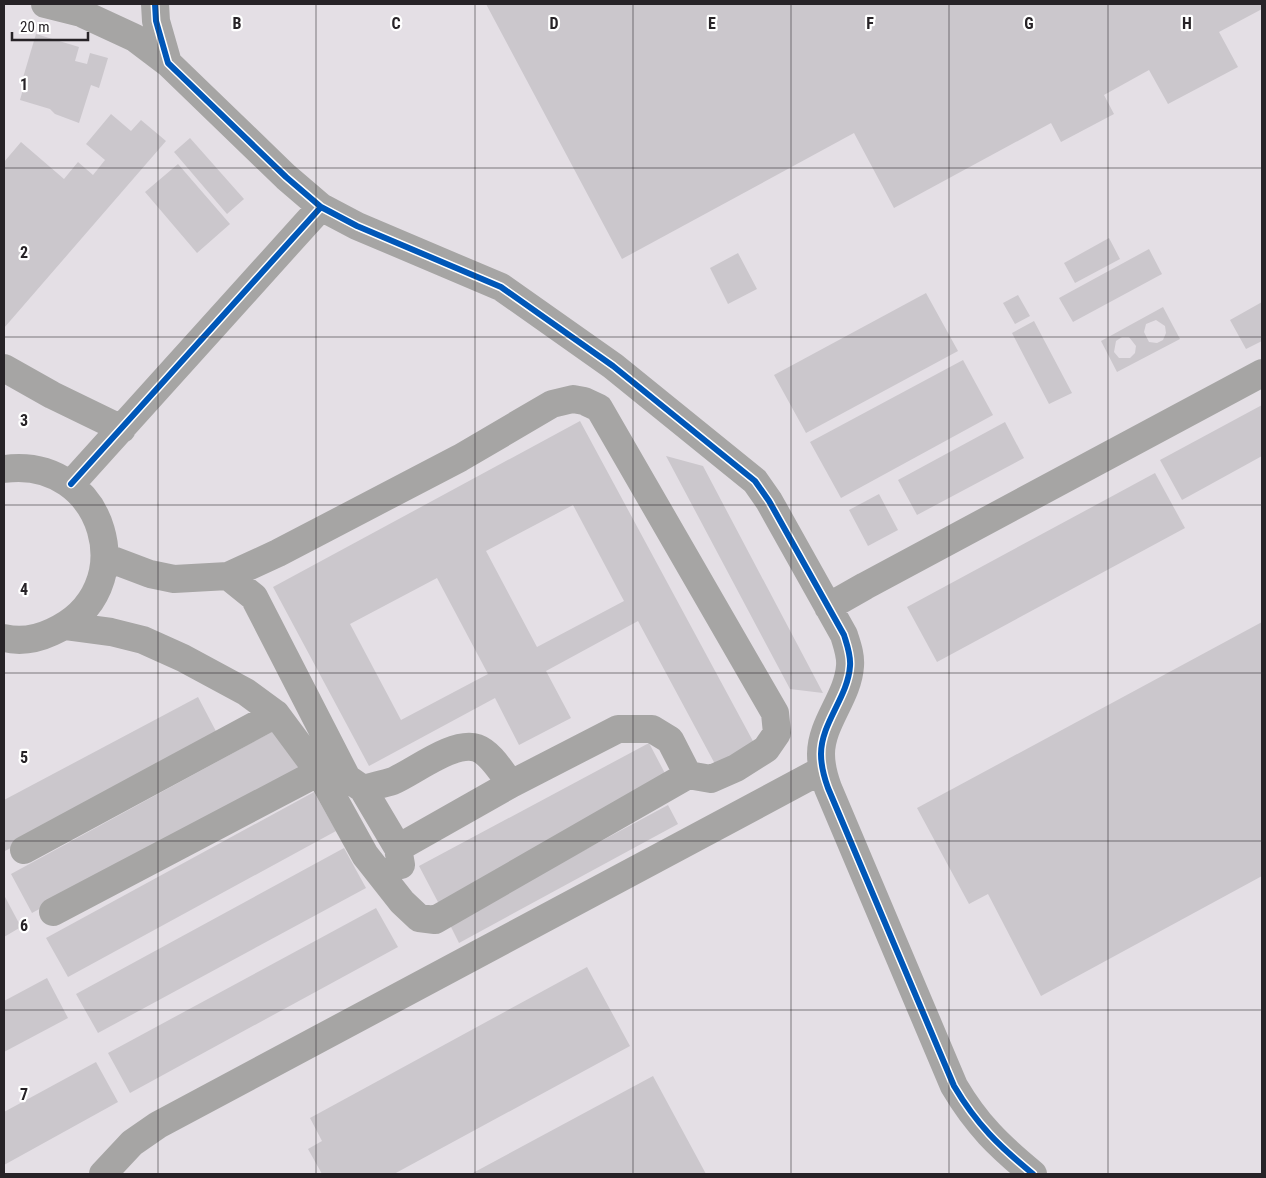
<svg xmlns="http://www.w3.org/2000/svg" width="1266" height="1178" viewBox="0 0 1266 1178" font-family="'Roboto Condensed',sans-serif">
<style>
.building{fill:#cbc7cc;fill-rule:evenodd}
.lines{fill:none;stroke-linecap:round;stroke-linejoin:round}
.minor{stroke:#a6a5a4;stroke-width:28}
.cycleway-casing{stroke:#fff;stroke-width:9}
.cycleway{stroke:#0057b8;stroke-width:6}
.grid{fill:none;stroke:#272327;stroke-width:1;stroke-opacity:0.55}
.grid-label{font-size:16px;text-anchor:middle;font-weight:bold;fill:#272327;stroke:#fff;stroke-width:4.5;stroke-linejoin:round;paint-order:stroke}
</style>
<rect width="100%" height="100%" fill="#e4dfe5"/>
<!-- building -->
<path class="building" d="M486 4H1262V9L1219 32 1238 67 1168 104 1149 70 1104 95 1114 114 1061 142 1051 123 894 208 854 133 622 259Z
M36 34 79 47 75 61 87 64 90 53 108 58 99 88 91 85 79 123 55 114 50 109 20 100 25 82 22 81Z
M111 114 131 131 141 120 166 141 4 328V162L21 142 64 179 78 162 93 175 105 160 86 144Z
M190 138 244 199 227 214 174 152Z
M178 164 230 224 197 253 145 192Z
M1109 238 1120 259 1075 283 1064 263Z
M1149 249 1162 274 1073 322 1059 298Z
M738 253 757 289 728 304 710 268Z
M926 293 958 351 806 433 774 375Z
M1018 295 1030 316 1015 324 1003 303Z
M1262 302V341L1246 349 1230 320Z
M1163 307 1180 339 1117 372 1101 341ZM1156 320 1165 326 1166 333 1163 340 1157 343 1149 342 1144 332 1146 324ZM1122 337H1129L1136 346 1135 353 1130 358H1119L1114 352 1116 341Z
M1034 321 1072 393 1049 404 1012 333Z
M963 360 993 415 841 498 810 442Z
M1262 405V456L1182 500 1160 460Z
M580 421 754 743 715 764 638 621 546 671 571 718 519 745 495 698 369 766 273 587ZM573 505 624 601 537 647 486 551ZM437 578 488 674 401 720 350 624Z
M1005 422 1024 458 917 515 898 480Z
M666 456 703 466 823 693 790 689Z
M1155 473 1185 528 937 662 907 607Z
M879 494 898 530 868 546 849 510Z
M1262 622V876L1041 996 988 894 969 904 917 808Z
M198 697 219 737 5 851 4 800Z
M279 728 301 767 32 913 11 874Z
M649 743 669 781 439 904 419 866Z
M314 792 336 831 68 977 46 938Z
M668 805 678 824 459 943 449 923Z
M344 848 366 888 98 1033 76 994Z
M4 895 21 927 4 937Z
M376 908 398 947 130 1093 108 1053Z
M587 967 630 1046 394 1174H322L308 1149 322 1141 310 1118Z
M47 978 68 1018 4 1052V1001Z
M96 1062 118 1102 4 1165V1112Z
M653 1076 706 1174H471Z"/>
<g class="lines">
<!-- minor -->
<path class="minor" d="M45 4 81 13 135 38 168 63
M155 4 156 21 168 63 286 177 321 207 357 226 501 287 613 366 755 481 769 501 844 635C847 645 851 655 850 666 848 697 821 723 821 754 821 766 824 777 828 788L954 1086C977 1125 999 1146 1033 1174
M4 368 52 395 122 429
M4 469C105 455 145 591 52 632 37 639 20 642 4 638
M71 484 321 207
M105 557 150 574 174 579 228 576 278 553 460 458 552 404 573 399 584 401 599 408 775 713 777 733 766 749 736 768 711 779 688 775 670 740 652 729H618L511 784 398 848
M228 576 254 597 347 778 363 789C373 786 384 784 393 781 414 772 454 740 477 748 491 753 502 773 511 784
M828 607 865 586 1262 373
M66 626 111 632 143 640 183 658 246 692 276 714 319 772 365 855 402 902 419 918 435 920 688 775
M363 789 398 848 401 865
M24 850 276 714
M53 912 319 772
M103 1174 132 1143 158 1125 822 770"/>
<defs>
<path id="cycleway" d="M155 4 156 21 168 63 286 177 321 207 357 226 501 287 613 366 755 481 769 501 844 635C847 645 851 655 850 666 848 697 821 723 821 754 821 766 824 777 828 788L954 1086C977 1125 999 1146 1033 1174
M71 484 321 207"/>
</defs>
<!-- cycleway casing -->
<use href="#cycleway" class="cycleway-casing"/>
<!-- cycleway -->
<use href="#cycleway" class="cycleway"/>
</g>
<!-- grid -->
<path class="grid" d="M158 4V1174M316 4V1174M475 4V1174M633 4V1174M791 4V1174M949 4V1174M1108 4V1174M4 168H1262M4 337H1262M4 505H1262M4 673H1262M4 841H1262M4 1010H1262"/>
<g class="grid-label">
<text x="237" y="29">B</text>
<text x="396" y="29">C</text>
<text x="554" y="29">D</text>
<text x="712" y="29">E</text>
<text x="870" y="29">F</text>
<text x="1029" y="29">G</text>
<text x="1187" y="29">H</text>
<text x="24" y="90">1</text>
<text x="24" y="258">2</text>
<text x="24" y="426">3</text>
<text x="24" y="595">4</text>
<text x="24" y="763">5</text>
<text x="24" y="931">6</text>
<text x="24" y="1100">7</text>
</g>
<!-- border -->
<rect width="1266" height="1178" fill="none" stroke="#272327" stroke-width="10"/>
<!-- scale -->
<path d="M12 32v8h76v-8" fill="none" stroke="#272327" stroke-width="2.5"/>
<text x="20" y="32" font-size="15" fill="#272327" stroke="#ffffff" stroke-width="4" paint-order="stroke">20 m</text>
</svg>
